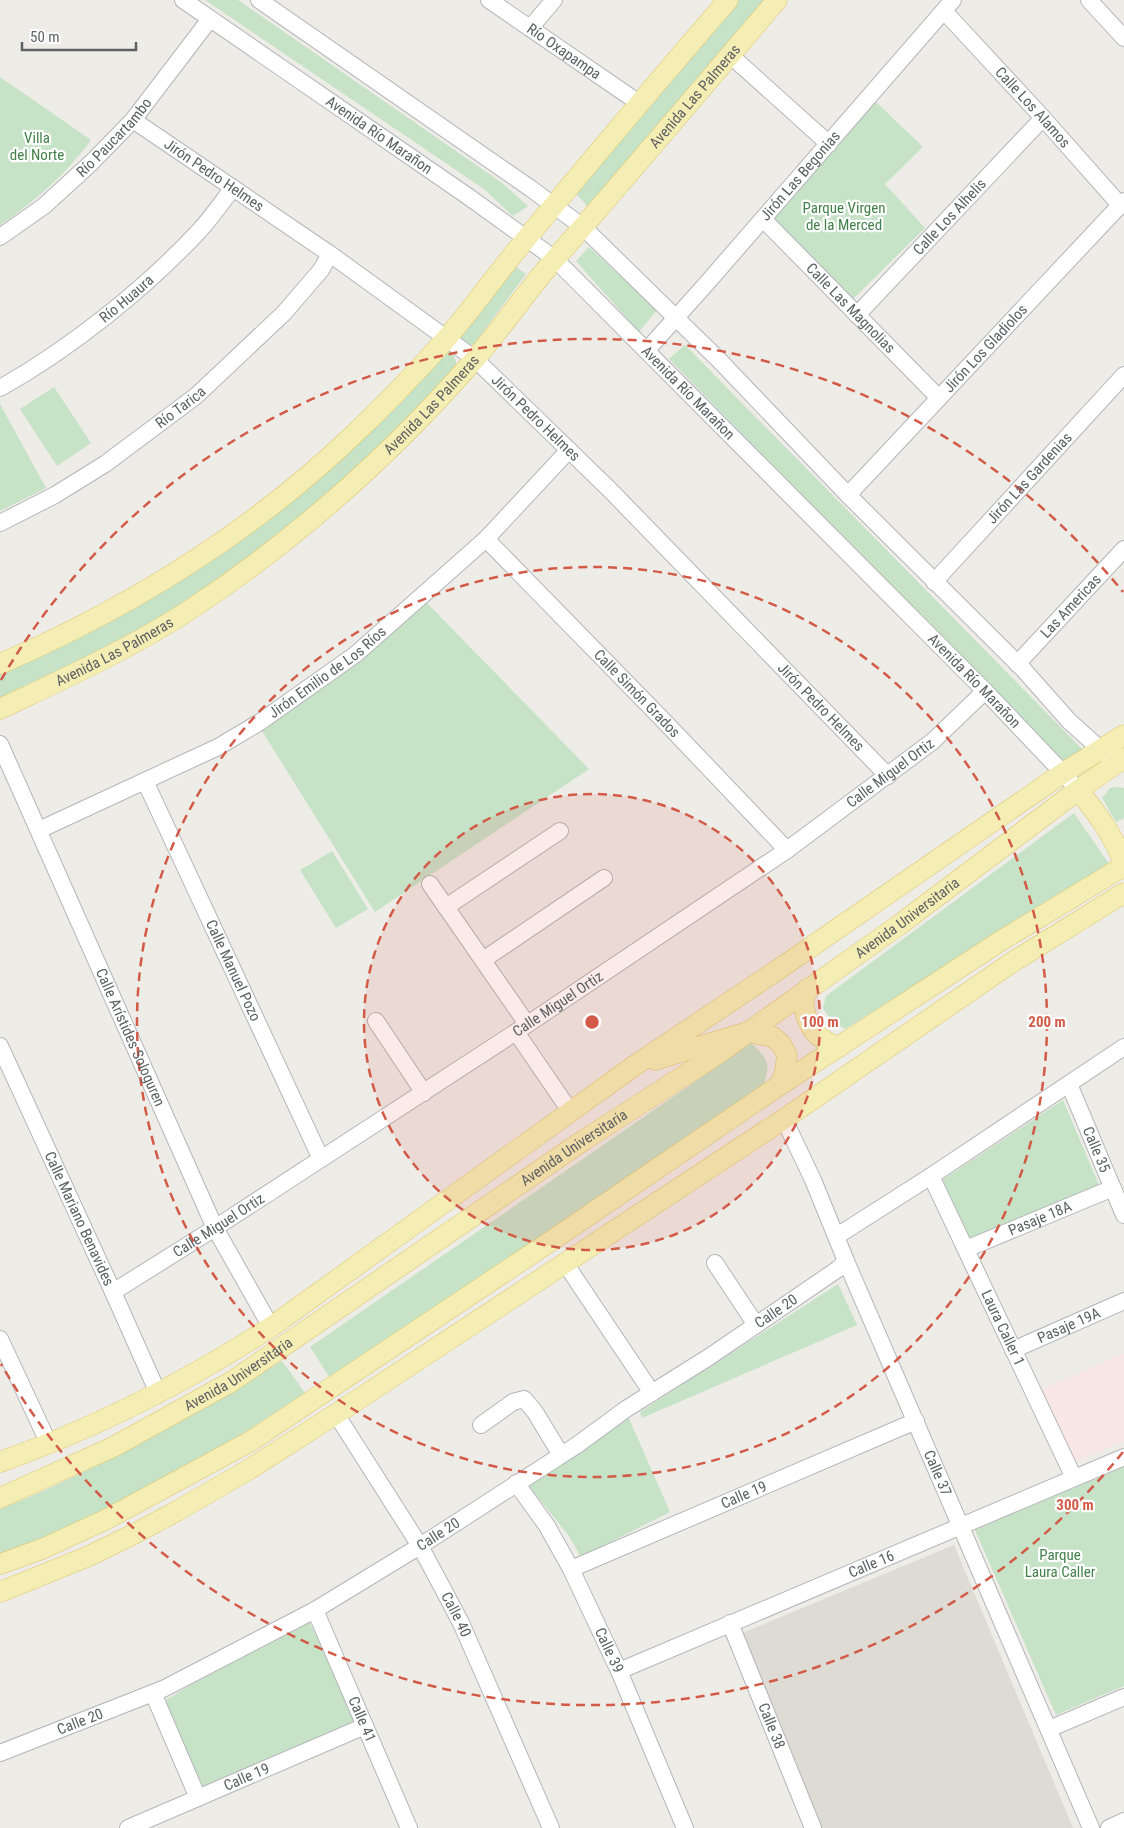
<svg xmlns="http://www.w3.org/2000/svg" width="1124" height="1828" viewBox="0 0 1124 1828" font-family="'Roboto Condensed',sans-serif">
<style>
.education{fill:#dddbd4}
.medical{fill:#f8e7e4}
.green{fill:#c6e2c7}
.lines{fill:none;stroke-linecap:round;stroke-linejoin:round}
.minor-casing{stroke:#b3b5b9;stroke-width:18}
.major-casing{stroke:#dfc66e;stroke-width:21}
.minor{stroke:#fff;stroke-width:16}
.major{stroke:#f4eeb4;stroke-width:20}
.ring{fill:none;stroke:#d25a47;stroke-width:2.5;stroke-dasharray:9 6}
.labels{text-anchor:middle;stroke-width:4.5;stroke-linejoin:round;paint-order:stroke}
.street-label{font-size:15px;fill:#5d6064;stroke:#fff}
.park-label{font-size:15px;fill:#418048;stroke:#fff}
.centre{fill:#d25a47;stroke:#fff;stroke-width:2.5}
.ring-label{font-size:15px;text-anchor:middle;font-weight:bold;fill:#d25a47;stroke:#fff;stroke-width:4.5;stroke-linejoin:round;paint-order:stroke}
</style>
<rect width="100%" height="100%" fill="#eeece6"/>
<!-- education -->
<path class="education" d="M954 1545 1073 1828H822L740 1634Z"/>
<!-- medical -->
<path class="medical" d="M1124 1353V1441L1072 1463 1041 1390Z"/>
<!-- green -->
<path class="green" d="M205 0H238L502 183 528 206 513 216 484 189Z
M738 0H764L588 207 571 188Z
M0 77 91 140C68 172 33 203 0 225Z
M875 101 923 147 885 184 925 228 852 300 771 219Z
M589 247 657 310 639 332 576 261Z
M513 265 526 274 474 344 467 345 460 340V329Z
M685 345 1086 753 1068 768 669 359Z
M451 351 456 361V367C427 397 399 428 368 456 300 519 228 576 149 624 102 654 51 675 0 698V674L83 636 180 580 440 352Z
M54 387 91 443 57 466 20 409Z
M0 404 46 488 0 511Z
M425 601 589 769 375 912 262 731 343 671Z
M1118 787 1124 788V818L1116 822 1102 798 1110 788Z
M1074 813 1109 864 845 1029 832 1022 823 1008 826 996Z
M332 851 368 909 336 928 300 870Z
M751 1043C769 1060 771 1063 763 1086L330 1378 310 1347Z
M1063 1100 1099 1185 970 1239 942 1180Z
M838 1284 857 1325 642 1418 640 1412Z
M282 1361 305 1393 223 1446 97 1515 0 1556V1509C100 1470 191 1415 282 1361Z
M627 1414 670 1512 581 1557 569 1536 528 1485Z
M1124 1466V1686L1056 1715 975 1530Z
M309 1621 358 1721 202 1787 164 1701 231 1661Z"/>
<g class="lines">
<defs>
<g id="minor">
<path id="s1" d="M183 0 466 195 555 259 985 691 1063 773 1078 790"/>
<path d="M259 0 530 188 583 227 719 360 848 495 1023 669 1069 721 1109 757"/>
<path id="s2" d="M489 0 639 103"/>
<path d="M1089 0 1124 38"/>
<path id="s3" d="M944 11 1043 118 1120 205"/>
<path d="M530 28 554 0"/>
<path d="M730 55 829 144"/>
<path id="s4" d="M133 120 330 254 475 359 610 490 888 776"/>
<path id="s5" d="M763 219 938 397"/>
<path id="s6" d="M0 237 44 206 91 163 133 120 210 19"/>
<path id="s7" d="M857 315 1043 118"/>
<path id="s8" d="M647 350 707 283 953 0"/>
<path id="s9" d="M0 388C70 349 146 288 200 230 212 217 222 202 233 188"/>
<path id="s10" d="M848 495 1124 201"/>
<path id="s11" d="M0 523 55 495 105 464 196 396 284 313 321 270 330 254"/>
<path id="s12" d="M486 539 663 720 787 850"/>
<path id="s13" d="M934 582 1124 375"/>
<path id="s14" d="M1017 664 1124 549"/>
<path id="s15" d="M0 744 215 1228 271 1327"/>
<path id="s16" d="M145 781 321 1159"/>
<path id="s17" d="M39 830 218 747 260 722 356 654 486 539 569 450"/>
<path d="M430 884 527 1024"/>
<path d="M446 907 560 831"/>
<path d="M483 960 604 878"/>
<path d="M376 1021 424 1093"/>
<path d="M516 1032 570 1111"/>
<path id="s18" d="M0 1046 113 1292 158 1393"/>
<path id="s19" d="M1069 1084 1124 1215"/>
<path id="s20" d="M784 1119 813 1180 846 1261 1091 1828"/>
<path id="s21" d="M931 1176 1074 1478"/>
<path d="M837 1236 931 1176 1124 1047"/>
<path id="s22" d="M966 1249 1113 1188"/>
<path d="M565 1263 652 1393"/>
<path d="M715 1263 756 1325"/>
<path id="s23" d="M113 1292 215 1228 516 1032 787 850 933 741 985 691"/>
<path d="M0 1339 49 1444"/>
<path id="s24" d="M1013 1350 1124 1301"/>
<path id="s25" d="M336 1414 420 1546 442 1587 461 1623 551 1828"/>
<path d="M481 1425 513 1402 524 1399 535 1412 561 1455"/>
<path id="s26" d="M516 1483 547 1526 571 1569 619 1671 685 1828"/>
<path id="s27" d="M571 1569 916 1421"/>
<path id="s28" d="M315 1610 409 1828"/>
<path id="s29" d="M730 1623 813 1828"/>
<path id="s30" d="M619 1671 1124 1457"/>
<path d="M153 1693 198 1798"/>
<path d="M1049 1729 1124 1697"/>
<path id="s31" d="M0 1753 163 1689 315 1610 420 1546 577 1445 626 1409 709 1357 838 1269 846 1261"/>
<path id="s32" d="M128 1828 365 1726"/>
<path d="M1109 1828 1124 1821"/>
</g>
<g id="major">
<path d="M0 664C127 609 247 535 348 440 382 408 415 374 446 339 472 309 495 276 521 245 589 163 658 81 728 0"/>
<path id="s33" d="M0 709C63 679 127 650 185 613 292 543 390 456 474 360 502 328 526 292 554 260 629 174 703 87 777 0"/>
<path d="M1078 790C1097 813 1113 835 1124 863"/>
<path d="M807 989C798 1005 809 1031 824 1040 828 1043 834 1045 839 1047"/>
<path d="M655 1060 747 1032 773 1037 781 1044 787 1055 785 1072 780 1085"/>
<path d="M0 1462C95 1428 186 1382 271 1327L634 1066 779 969 1063 773 1124 735"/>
<path id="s34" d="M0 1498 113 1447 231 1382 584 1140 713 1057 899 925 1078 790 1124 758"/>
<path d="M0 1564 42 1549 105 1520 251 1441 548 1243 780 1085 999 942 1124 866"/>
<path d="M0 1592 89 1556 132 1535 177 1511 248 1470 336 1414 784 1119 1011 963 1124 893"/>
</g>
</defs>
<!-- minor casing -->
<use href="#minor" class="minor-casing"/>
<!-- major casing -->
<use href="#major" class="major-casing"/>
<!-- minor -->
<use href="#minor" class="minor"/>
<!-- major -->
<use href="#major" class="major"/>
</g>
<!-- distance rings -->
<circle cx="592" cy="1022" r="228" fill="#d25a47" fill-opacity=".12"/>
<g class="ring">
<circle cx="592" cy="1022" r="228"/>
<circle cx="592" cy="1022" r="455"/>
<path d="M1123 1452A683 683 0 0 1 1 1364M1 680A683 683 0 0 1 1123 592"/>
</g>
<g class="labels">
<!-- street labels -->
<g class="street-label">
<text dy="5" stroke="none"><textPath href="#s2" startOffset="91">Río Oxapampa</textPath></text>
<text dy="5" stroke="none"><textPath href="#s33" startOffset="938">Avenida Las Palmeras</textPath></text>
<text dy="5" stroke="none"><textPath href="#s3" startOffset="131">Calle Los Alamos</textPath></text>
<text dy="5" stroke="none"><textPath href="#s1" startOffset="238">Avenida Río Marañon</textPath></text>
<text dy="5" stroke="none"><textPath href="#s6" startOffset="152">Río Paucartambo</textPath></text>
<text dy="5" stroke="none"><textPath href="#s4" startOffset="98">Jirón Pedro Helmes</textPath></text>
<text dy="5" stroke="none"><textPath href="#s8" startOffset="232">Jirón Las Begonias</textPath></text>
<text dy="5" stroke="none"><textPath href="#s7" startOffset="135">Calle Los Alhelis</textPath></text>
<text dy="5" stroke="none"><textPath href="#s9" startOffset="155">Río Huaura</textPath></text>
<text dy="5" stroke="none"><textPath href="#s5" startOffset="125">Calle Las Magnolias</textPath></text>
<text dy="5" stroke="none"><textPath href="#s10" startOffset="201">Jirón Los Gladiolos</textPath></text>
<text dy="5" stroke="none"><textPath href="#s1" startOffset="642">Avenida Río Marañon</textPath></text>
<text dy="5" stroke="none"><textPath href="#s33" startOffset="532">Avenida Las Palmeras</textPath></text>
<text dy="5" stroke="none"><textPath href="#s11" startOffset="215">Río Tarica</textPath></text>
<text dy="5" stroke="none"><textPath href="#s4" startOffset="502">Jirón Pedro Helmes</textPath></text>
<text dy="5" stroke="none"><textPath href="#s13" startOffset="141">Jirón Las Gardenias</textPath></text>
<text dy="5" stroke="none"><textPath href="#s14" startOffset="79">Las Americas</textPath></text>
<text dy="5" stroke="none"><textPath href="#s33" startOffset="128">Avenida Las Palmeras</textPath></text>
<text dy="5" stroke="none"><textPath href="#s17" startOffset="330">Jirón Emilio de Los Ríos</textPath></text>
<text dy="5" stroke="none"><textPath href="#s1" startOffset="1048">Avenida Río Marañon</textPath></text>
<text dy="5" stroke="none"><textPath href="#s12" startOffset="216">Calle Simón Grados</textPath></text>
<text dy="5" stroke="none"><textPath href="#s4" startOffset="908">Jirón Pedro Helmes</textPath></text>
<text dy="5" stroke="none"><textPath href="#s23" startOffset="935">Calle Miguel Ortiz</textPath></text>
<text dy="5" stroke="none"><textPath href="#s34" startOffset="1079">Avenida Universitaria</textPath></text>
<text dy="5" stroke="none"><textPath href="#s16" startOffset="209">Calle Manuel Pozo</textPath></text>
<text dy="5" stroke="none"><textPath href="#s23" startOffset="530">Calle Miguel Ortiz</textPath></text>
<text dy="5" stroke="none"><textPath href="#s15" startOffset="321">Calle Arístides Sologuren</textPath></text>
<text dy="5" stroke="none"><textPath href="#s34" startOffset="674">Avenida Universitaria</textPath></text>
<text dy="5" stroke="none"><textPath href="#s19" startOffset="71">Calle 35</textPath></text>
<text dy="5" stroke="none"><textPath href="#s18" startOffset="190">Calle Mariano Benavides</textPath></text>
<text dy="5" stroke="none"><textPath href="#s22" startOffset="80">Pasaje 18A</textPath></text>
<text dy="5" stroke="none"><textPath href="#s23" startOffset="125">Calle Miguel Ortiz</textPath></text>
<text dy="5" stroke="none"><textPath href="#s31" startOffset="896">Calle 20</textPath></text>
<text dy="5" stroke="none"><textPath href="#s24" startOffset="61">Pasaje 19A</textPath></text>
<text dy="5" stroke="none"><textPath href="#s21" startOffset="168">Laura Caller 1</textPath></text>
<text dy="5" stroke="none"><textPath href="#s34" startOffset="269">Avenida Universitaria</textPath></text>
<text dy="5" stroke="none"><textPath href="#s20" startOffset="386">Calle 37</textPath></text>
<text dy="5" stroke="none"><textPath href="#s27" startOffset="188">Calle 19</textPath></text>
<text dy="5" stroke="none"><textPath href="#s31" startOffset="491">Calle 20</textPath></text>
<text dy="5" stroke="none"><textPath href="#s30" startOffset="274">Calle 16</textPath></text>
<text dy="5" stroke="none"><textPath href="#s25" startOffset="234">Calle 40</textPath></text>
<text dy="5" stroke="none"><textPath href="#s26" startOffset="192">Calle 39</textPath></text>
<text dy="5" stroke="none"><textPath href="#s28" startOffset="119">Calle 41</textPath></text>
<text dy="5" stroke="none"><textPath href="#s31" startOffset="86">Calle 20</textPath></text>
<text dy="5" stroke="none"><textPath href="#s29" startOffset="111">Calle 38</textPath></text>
<text dy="5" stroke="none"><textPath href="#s32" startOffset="129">Calle 19</textPath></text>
</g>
<!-- park labels -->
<g class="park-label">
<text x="37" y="143">Villa<tspan x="37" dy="17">del Norte</tspan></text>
<text x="844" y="213">Parque Virgen<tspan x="844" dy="17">de la Merced</tspan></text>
<text x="1060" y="1560">Parque<tspan x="1060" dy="17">Laura Caller</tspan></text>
</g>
</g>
<circle cx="592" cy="1022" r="8" class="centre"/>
<g class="ring-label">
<text x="820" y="1027">100 m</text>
<text x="1047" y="1027">200 m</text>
<text x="1075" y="1510">300 m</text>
</g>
<!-- scale -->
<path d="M22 42v8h114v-8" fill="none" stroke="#5d6064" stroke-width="2.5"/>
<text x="30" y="42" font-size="15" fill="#5d6064" stroke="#ffffff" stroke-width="4" paint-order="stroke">50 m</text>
</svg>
